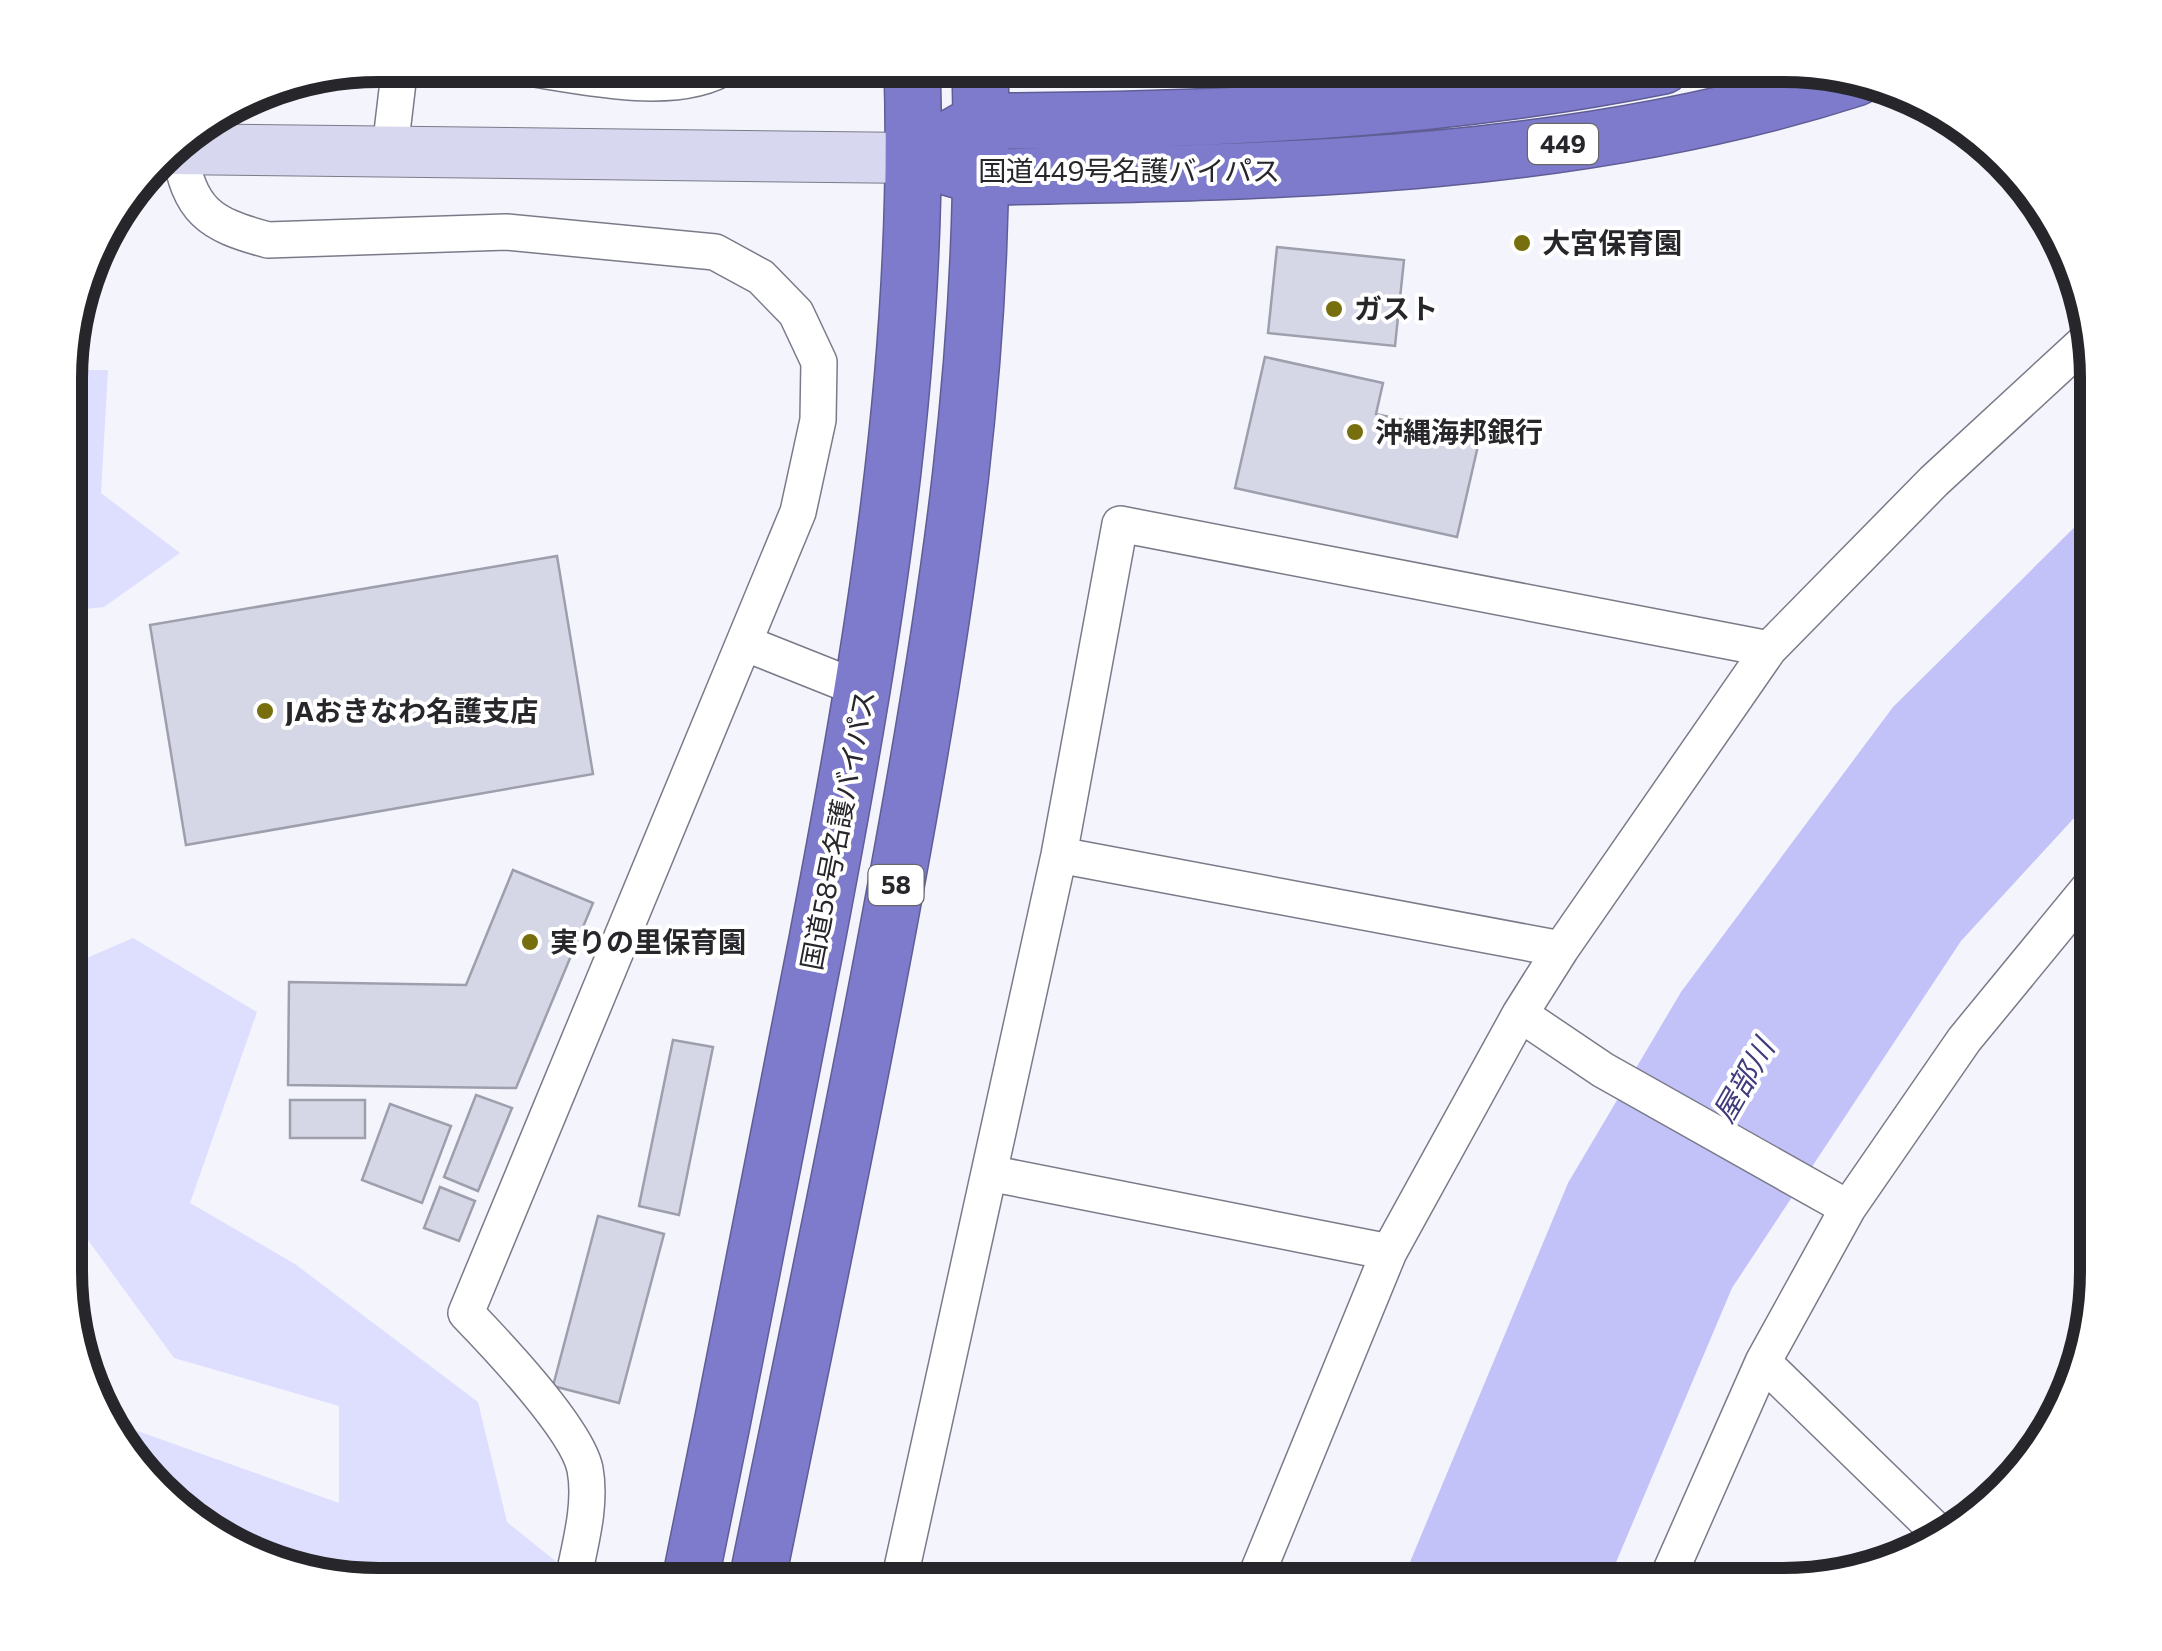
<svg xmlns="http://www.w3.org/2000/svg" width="2162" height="1651" viewBox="0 0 2162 1651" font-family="Commissioner,'Noto Sans JP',sans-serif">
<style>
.green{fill:#dedfff}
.water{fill:#c2c2f9}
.building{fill:#d6d7e6;stroke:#9e9fad;stroke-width:2.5}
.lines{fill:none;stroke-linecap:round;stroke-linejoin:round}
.street-casing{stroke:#7a7b88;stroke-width:38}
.secondary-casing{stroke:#7a7b88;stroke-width:52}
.highway-casing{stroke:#5f5d94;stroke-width:58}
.street{stroke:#fff;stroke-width:35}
.secondary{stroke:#d8d7f0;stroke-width:50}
.highway{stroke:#7e7bcd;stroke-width:55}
.poi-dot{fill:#776f0d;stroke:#fff;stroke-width:4}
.labels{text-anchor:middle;stroke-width:8;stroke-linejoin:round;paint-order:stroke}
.shield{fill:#fff;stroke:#67676b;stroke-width:2.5}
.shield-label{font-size:25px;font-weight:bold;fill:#26262b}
.street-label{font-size:28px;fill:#26262b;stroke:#fff}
.poi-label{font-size:28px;font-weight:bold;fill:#26262b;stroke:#fff;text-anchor:start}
.water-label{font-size:30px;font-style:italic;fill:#413c7c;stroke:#fff}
.rim{fill:none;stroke:#26262b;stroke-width:12}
</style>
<rect width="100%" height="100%" fill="#f4f4fd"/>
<!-- green -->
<path class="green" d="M68 370H108L101 493 180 553 104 607 67 611Z
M133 938 257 1012 190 1203 295 1264 478 1402 507 1522 585 1585C445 1585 290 1605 174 1509 147 1487 125 1447 104 1419L339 1503V1406L174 1358 66 1210V967Z"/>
<!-- water -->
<path class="water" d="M2097 505V793L1961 941 1732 1288 1606 1586H1400L1568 1183 1681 992 1893 707Z"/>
<!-- building -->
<path class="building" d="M1277 247 1404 260 1395 346 1268 333Z
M1265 357 1383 383 1376 414 1480 437 1457 537 1235 488Z
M557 556 593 774 186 845 150 625Z
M513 870 593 903 516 1088 288 1085 289 982 466 985Z
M673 1040 713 1047 679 1215 639 1206Z
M476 1095 512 1108 478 1191 444 1177Z
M290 1100H365V1138H290Z
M390 1104 451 1126 422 1203 362 1180Z
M440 1187 475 1201 459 1241 424 1228Z
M598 1216 664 1234 619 1403 553 1386Z"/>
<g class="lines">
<defs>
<path id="street" d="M509 65C570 73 675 101 728 65
M179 149C190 211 208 224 268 240L506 232 715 252 761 277 796 313 819 362 818 420 798 512 466 1313C496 1344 577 1429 585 1469 592 1506 579 1548 572 1585
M390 149 400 65
M747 644 865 691
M1059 855 1561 949
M1520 1014 1603 1070 1848 1208
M989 1173 1389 1252
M1763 1362 1943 1537
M898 1586 1059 855 1120 524 1769 649
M1252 1586 1389 1252 1520 1014 1561 949 1769 649 1934 481 2088 339
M1664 1586 1763 1362 1848 1208 1964 1040 2097 878"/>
<path id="secondary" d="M168 149 915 158"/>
<path id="highway" d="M1277 65 1370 93
M949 139 981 121C1209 121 1439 111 1663 66
M947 167 982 177C1276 172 1573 169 1856 78
M689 1586C733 1371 776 1156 817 940 872 651 922 361 912 65
M756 1586C804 1350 854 1116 897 880 948 604 988 347 980 65"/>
</defs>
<!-- street casing -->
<use href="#street" class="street-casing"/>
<!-- secondary casing -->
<use href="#secondary" class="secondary-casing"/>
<!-- highway casing -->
<use href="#highway" class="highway-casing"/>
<!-- street -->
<use href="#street" class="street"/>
<!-- secondary -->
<use href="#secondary" class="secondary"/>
<!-- highway -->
<use href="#highway" class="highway"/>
</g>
<!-- markers -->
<g class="poi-dot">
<circle cx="1522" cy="243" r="10"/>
<circle cx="1334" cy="309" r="10"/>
<circle cx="1355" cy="432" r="10"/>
<circle cx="265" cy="711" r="10"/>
<circle cx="530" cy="942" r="10"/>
</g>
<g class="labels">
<!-- shield labels -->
<g class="shield">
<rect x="1528" y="124" width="70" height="40" rx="8"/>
<rect x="868.5" y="865" width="55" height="40" rx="8"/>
</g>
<g class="shield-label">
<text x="1563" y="153">449</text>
<text x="896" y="894">58</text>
</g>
<!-- street labels -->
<g class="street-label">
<text x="1129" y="181">国道449号名護バイパス</text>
<text transform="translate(838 830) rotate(-79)" y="10">国道58号名護バイパス</text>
</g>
<!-- poi labels -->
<g class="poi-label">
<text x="1542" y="253">大宮保育園</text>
<text x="1354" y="319">ガスト</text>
<text x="1375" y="442">沖縄海邦銀行</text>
<text x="285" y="721">JAおきなわ名護支店</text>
<text x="550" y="952">実りの里保育園</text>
</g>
<!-- water labels -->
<g class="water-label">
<text transform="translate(1744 1081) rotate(-60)" y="10">屋部川</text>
</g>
</g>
<!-- crop -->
<path d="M0 0H2162V1651H0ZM379 82H1783A297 297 0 0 1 2080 379V1271A297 297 0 0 1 1783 1568H379A297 297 0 0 1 82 1271V379A297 297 0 0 1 379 82Z" fill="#fff" fill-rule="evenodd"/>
<path class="rim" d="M379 82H1783A297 297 0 0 1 2080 379V1271A297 297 0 0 1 1783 1568H379A297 297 0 0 1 82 1271V379A297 297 0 0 1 379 82Z"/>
</svg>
